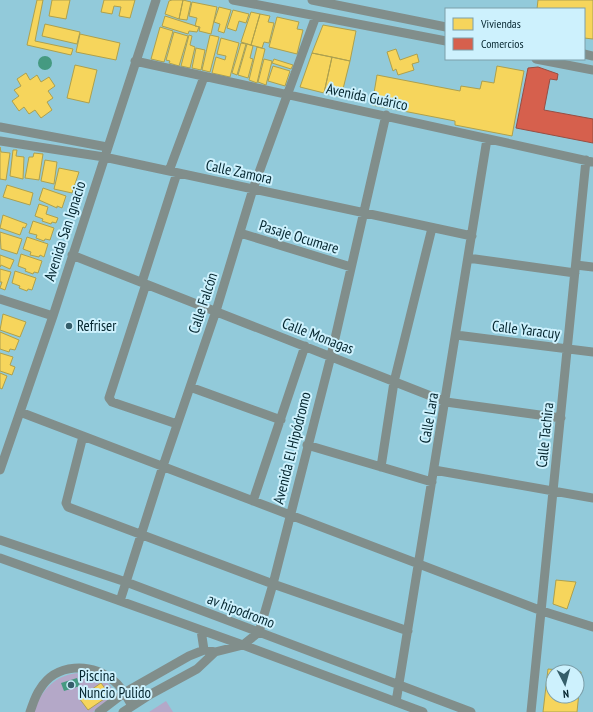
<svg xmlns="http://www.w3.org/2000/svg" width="593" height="712" viewBox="0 0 593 712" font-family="'PT Sans Narrow',sans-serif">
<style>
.green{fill:#b4a8c8}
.water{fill:#459a81}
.homes{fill:#f6d55c;stroke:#ada04e;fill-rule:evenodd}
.shops{fill:#d6604d;stroke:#974e43}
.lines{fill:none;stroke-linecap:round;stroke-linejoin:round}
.minor{stroke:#818e8b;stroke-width:9}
.poi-dot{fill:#355e6a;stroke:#cdf1fd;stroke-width:1.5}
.labels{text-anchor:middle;stroke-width:4;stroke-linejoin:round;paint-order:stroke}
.street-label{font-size:15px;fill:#03242d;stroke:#cdf1fd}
.poi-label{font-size:15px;fill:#03242d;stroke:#cdf1fd;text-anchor:start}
</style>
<rect width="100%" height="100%" fill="#92cada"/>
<!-- green -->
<path class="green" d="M81 673C94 676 116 680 112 697L93 712H32C43 690 54 674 81 673Z
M166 701 173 712H149Z"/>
<!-- water -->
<path class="water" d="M38 63a7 7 0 1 1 14 0a7 7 0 1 1-14 0Z
M77 678 80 686 64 691 61 683Z"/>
<!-- homes -->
<path class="homes" d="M37 0H43L35 41 73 49 71 55 27 45Z
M52 0H70L66 19 49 16Z
M104 0H135L130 18 119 16 121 7 114 6 112 14 101 12Z
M172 0H183L179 19 165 14 169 1Z
M183 0 191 2 187 20 179 19Z
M538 0H593V39L584 38V9H537Z
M192 2 217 7 211 34 199 31 200 27 195 26 197 18 189 16Z
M219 7 231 10 224 33 218 31 220 24 214 22Z
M233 10 249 14 246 23 239 21 236 31 227 28Z
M251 12 260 14 251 45 241 42Z
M260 14 270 16 268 22 274 23 269 43 264 42 262 48 251 45Z
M165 16 199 27 197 32 189 31 188 34 162 26Z
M277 17 299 22 297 29 303 30 297 54 269 47Z
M45 24 80 32 77 44 42 36Z
M323 25 356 31 350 61 312 53Z
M160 27 173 31 164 62 151 59Z
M174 32 188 36 179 66 169 63 170 61 166 60Z
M80 34 120 43 116 60 76 52Z
M189 35 192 36 190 45 195 47 190 68 181 66Z
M210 35 219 37 210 72 202 70Z
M221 38 239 43 230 77 212 73 216 57 225 60 226 56 217 54Z
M241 43 246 44 237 75 232 73Z
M247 44 253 46 250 58 253 59 248 78 238 75Z
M257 47 265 49 257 83 249 80Z
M196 48 205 50 201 70 192 68Z
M396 49 400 60 417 54 419 62 412 64 414 70 398 75 396 69 393 71 387 52Z
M312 53 332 57 324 93 300 87Z
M332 57 350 61 341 97 324 93Z
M264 59 272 61 266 85 258 82Z
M274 59 293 65 291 69 272 63Z
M75 65 97 70 89 103 67 98Z
M273 66 290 71 285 86 268 81Z
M497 66 524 71 512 136 455 125V121L372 105 377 75 460 91 461 86 480 89 482 81 494 83Z
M26 73 30 80 37 75 41 82 49 77 55 86 48 91 53 98 47 102 52 110 41 118 35 110 29 114 24 107 19 111 12 101 19 96 14 90 21 86 17 79Z
M0 147 1 152 10 153 6 180 0 179Z
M13 150H17L16 156 24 157 23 179 10 176Z
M34 153 43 154 39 180 25 178 29 157H33Z
M45 160 57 162 54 184 41 181Z
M59 168 79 172 72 193 54 189Z
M7 185 33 193 30 205 3 197Z
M43 188 66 196 62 208 57 206V208L39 200Z
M39 204 48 207 46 214 58 218 56 223 52 222 51 224 42 221 43 219 35 216Z
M3 215 27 224 25 228 23 227 20 235 0 228Z
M33 221 54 228 50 240 45 239 44 241 36 238 37 235 29 233Z
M0 232 22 239 17 254 1 249Z
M27 237 48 244 44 257 40 255 39 257 30 255 31 252 23 249Z
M21 254 42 261 38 273 34 272 33 274 25 271 26 269 18 266Z
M0 255 14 260 10 269 1 265 0 267Z
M0 269 11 272 5 290 0 288 2 282H0Z
M15 271 36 278 32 290 28 289 27 291 19 288 20 286 12 283Z
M3 314 26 322 20 337 0 330Z
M0 332 19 340 15 350 10 349 9 352 0 349Z
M0 353 13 357 10 365 15 367 12 375 0 371Z
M0 373 7 376 2 389 0 388Z
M556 580 576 582 567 609 553 604Z
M548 669 581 672 577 712H543ZM553 672H577V696H553Z
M101 683 110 695 88 710 79 698Z"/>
<!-- shops -->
<path class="shops" d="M538 67 558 74 557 80 550 79 544 110 593 119V143L516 128 528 68Z"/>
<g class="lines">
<!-- minor -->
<path class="minor" d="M233 0 446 41
M312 0 446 27
M584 54 593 56
M536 59 593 70
M135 61 593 162
M0 127 107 147
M0 141 104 157 472 236
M169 171 204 77
M240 233 351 267
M72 255 446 402 561 418
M468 258 575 273
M576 265 593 267
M142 282 177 173
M146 284 109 398 112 402 177 424
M0 299 53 316
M456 335 593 352
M190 387 281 420
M20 412 542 611 593 627
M83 436 66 503 68 507 273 584 408 631
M307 445 432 482
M381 467 394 382 432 228
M0 470 53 316 156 0
M434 470 593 498
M253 501 305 346
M0 540 126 582 471 712
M0 558 243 645 423 712
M120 601 163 466 216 311 253 189 316 16
M201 630 204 650
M396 702 487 139
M30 712C33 704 35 696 40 689 56 663 91 662 114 681 122 687 127 697 132 706
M99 712 124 693 189 656 204 650 215 652
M123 712 151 694 197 669 215 652 243 645 259 632 273 584 331 356 386 115
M531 712 586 160"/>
</g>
<!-- markers -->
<g class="poi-dot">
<circle cx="69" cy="326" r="4"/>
<circle cx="71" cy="685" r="4"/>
</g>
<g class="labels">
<!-- street labels -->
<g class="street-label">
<text transform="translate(367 97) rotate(12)" y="5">Avenida Guárico</text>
<text transform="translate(239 172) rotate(12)" y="5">Calle Zamora</text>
<text transform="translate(65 231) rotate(-72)" y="5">Avenida San Ignacio</text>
<text transform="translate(299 237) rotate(17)" y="5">Pasaje Ocumare</text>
<text transform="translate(203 303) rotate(-72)" y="5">Calle Falcón</text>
<text transform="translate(526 330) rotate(7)" y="5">Calle Yaracuy</text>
<text transform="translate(318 336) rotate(21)" y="5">Calle Monagas</text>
<text transform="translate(429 418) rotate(-80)" y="5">Calle Lara</text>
<text transform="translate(545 435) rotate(-84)" y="5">Calle Tachira</text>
<text transform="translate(292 448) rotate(-76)" y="5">Avenida El Hipódromo</text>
<text transform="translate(241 611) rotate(21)" y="5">av hipodromo</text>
</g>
<!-- poi labels -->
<g class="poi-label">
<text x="77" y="331">Refriser</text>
<text x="79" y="681">Piscina<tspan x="79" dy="17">Nuncio Pulido</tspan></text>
</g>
</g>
<!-- legend -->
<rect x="445" y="8" width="140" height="52" fill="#cdf1fd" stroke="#7c9faa"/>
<rect x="453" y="18" width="20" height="12" fill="#f6d55c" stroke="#7c9faa"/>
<text x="481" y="28" font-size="12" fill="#03242d">Viviendas</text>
<rect x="453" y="38" width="20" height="12" fill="#d6604d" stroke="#7c9faa"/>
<text x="481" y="48" font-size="12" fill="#03242d">Comercios</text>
<!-- north arrow -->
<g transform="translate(565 684) rotate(174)"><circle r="19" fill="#cdf1fd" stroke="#7c9faa"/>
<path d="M0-3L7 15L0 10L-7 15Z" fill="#355e6a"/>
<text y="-6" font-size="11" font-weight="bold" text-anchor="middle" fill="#03242d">N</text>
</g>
</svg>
